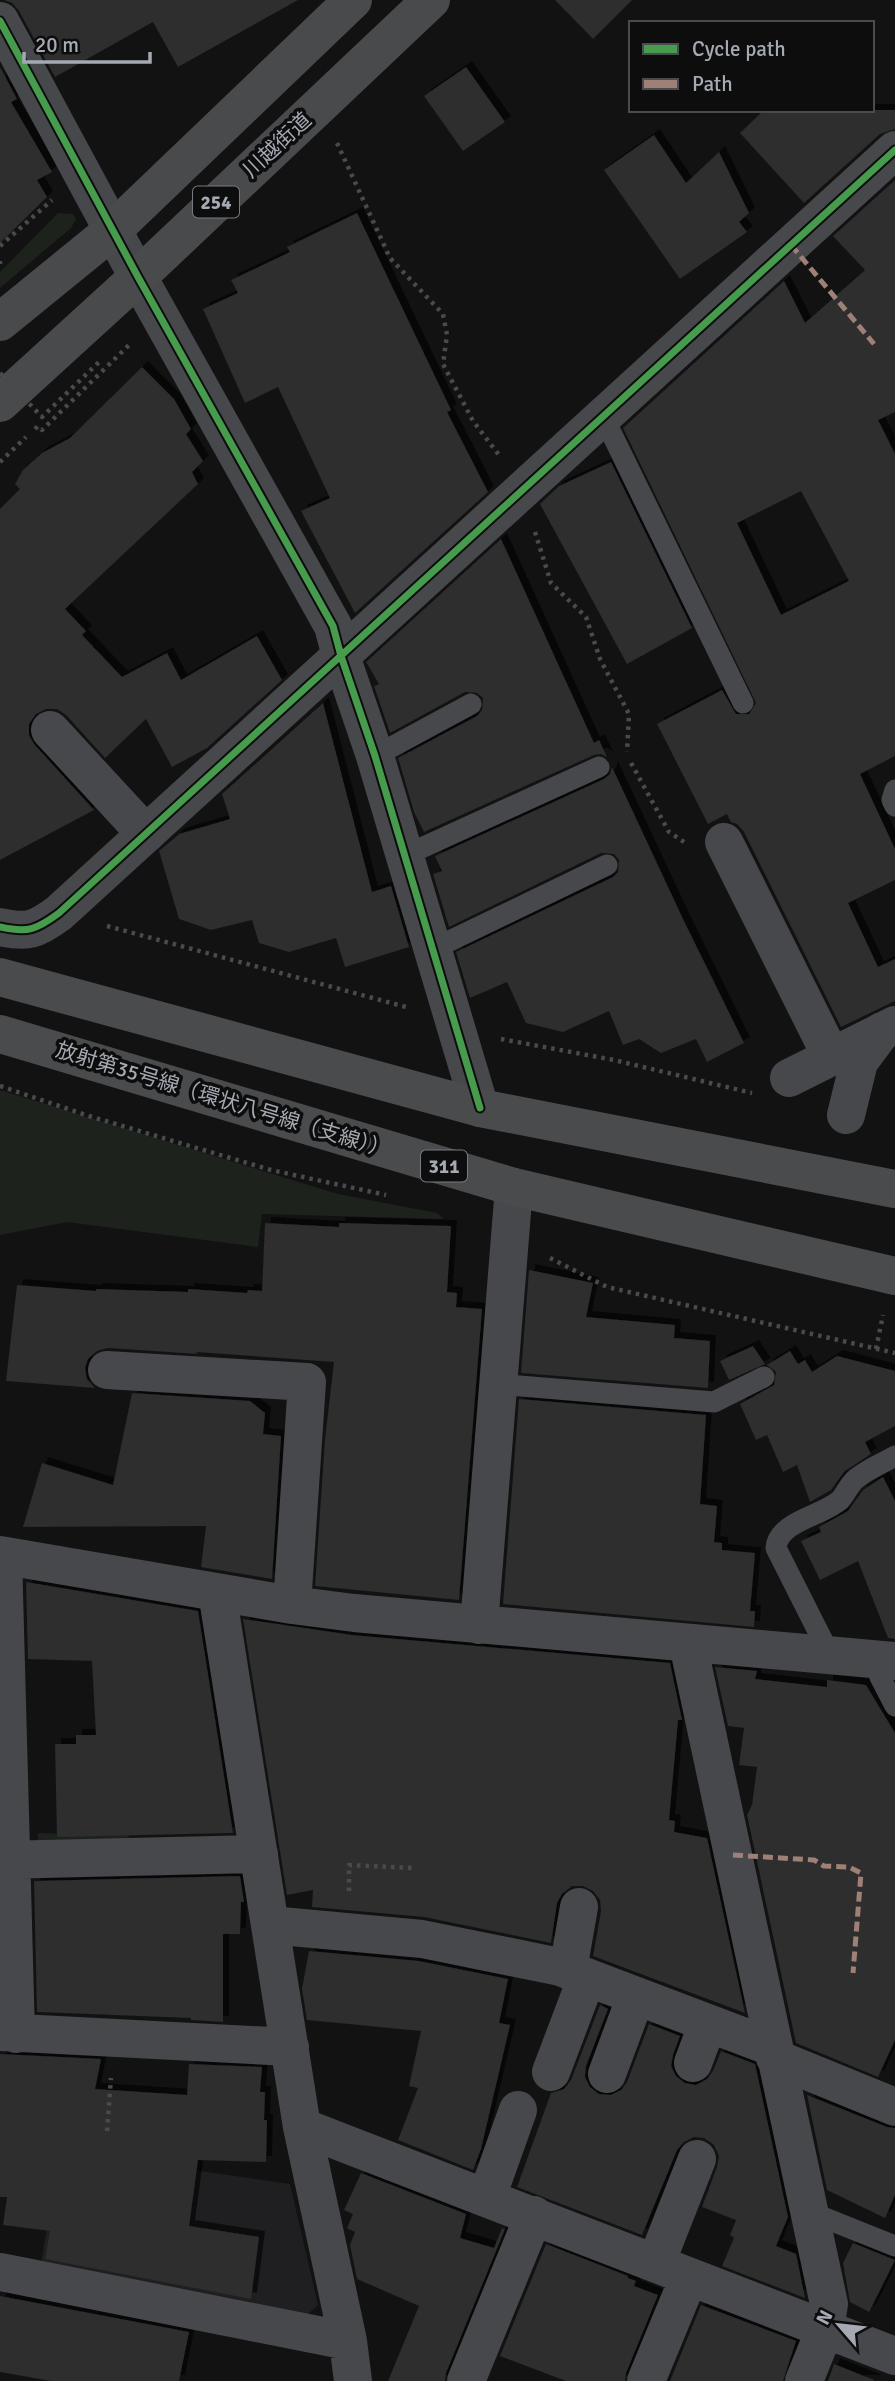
<svg xmlns="http://www.w3.org/2000/svg" width="895" height="2381" viewBox="0 0 895 2381" font-family="Signika,'Noto Sans JP',sans-serif">
<style>
.built{fill:#1f1f21}
.green{fill:#1d221d}
.building{fill:#2d2d2e;fill-rule:evenodd;filter:url(#shadow)}
.lines{fill:none;stroke-linecap:round;stroke-linejoin:round}
.path{stroke:#494a4c;stroke-width:4.5;stroke-dasharray:3.5 5;stroke-linecap:butt}
.lane{stroke:#47484b;stroke-width:21}
.street{stroke:#47484b;stroke-width:38}
.primary{stroke:#4a4b4d;stroke-width:38}
.highway{stroke:#494a4c;stroke-width:38}
.path-bridge{stroke:#494a4c;stroke-width:4.5;stroke-dasharray:3.5 5;stroke-linecap:butt}
.quiet{stroke:#9e8076;stroke-width:5;stroke-dasharray:10 5;stroke-linecap:butt}
.cycleway-casing{stroke:#0d0d0e;stroke-width:11}
.cycleway{stroke:#469c4c;stroke-width:7}
.labels{text-anchor:middle;stroke-width:7;stroke-linejoin:round;paint-order:stroke}
.shield{fill:#0d0d0e;stroke:#777a81;stroke-width:2}
.shield-label{font-size:19px;font-weight:bold;fill:#a5a9b2}
.street-label{font-size:21px;fill:#a5a9b2;stroke:#0d0d0e}
</style>
<defs>
<filter id="shadow"><feDropShadow dx="6" dy="-6" stdDeviation="0" flood-color="#0009"/></filter>
</defs>
<rect width="100%" height="100%" fill="#121213"/>
<!-- built -->
<path class="built" d="M60 2151 290 2184 318 2305 306 2316 40 2269Z"/>
<!-- green -->
<path class="green" d="M58 213 73 214 76 219 71 228 0 288V272Z
M0 1090 338 1194 437 1213 444 1219 262 1214 258 1247 67 1222 0 1235Z
M129 1829 128 1846 38 1844V1833L119 1835Z"/>
<!-- building -->
<path class="building" d="M4 0H298L178 67 153 22 55 77 19 11 12 3Z
M555 0H632L593 39Z
M0 67 17 99 11 102 52 172 37 180 47 197 0 243Z
M466 67 505 122 463 151 424 96Z
M764 110H895V129L880 134 804 203 740 133Z
M654 135 686 183 719 152 749 213 739 222 747 232 680 279 604 170Z
M895 180V412L878 420 895 454V756L860 774 895 849V880L848 903 878 967 895 959V1001L841 1027 744 832 737 824 731 822 727 814 708 824 657 724 722 690 736 714H749L756 703 623 428 784 281 805 323 865 270 833 236ZM801 491 849 581 781 615 737 523Z
M357 213 451 410 447 412 488 492 355 613 301 511 330 498 278 387 245 403 203 309 238 293 231 280 290 252 287 247Z
M142 367 174 399 191 429 186 434 203 461 192 472 198 484 65 609 86 631 82 635 122 677 167 653 181 680 257 636 282 680 207 748 172 767 146 719 105 758 66 715 57 709H46L36 714 29 724V735L34 744 94 810 0 860V509L20 489 15 484 23 470 42 453 70 438Z
M611 462 692 628 627 664 540 504 559 486Z
M501 539 594 743 599 740 607 757 601 754 594 755 424 832 414 812 398 758 477 716 482 710 483 698 477 693 465 692 390 733 374 686 379 684 366 662Z
M323 703 372 892 391 886 409 947 345 967 336 938 289 952 259 943 252 920 211 930 179 919 159 851 179 834 230 819 222 794Z
M612 767 683 919 744 1043 707 1062 696 1039 661 1053 639 1039 623 1045 609 1011 563 1032 526 1023 507 982 470 998 456 952 613 877 618 872 619 860 614 854 601 853 449 927 433 874 442 871 435 856 604 779 610 774Z
M265 1223 339 1227V1223L451 1226 447 1292 457 1293 456 1307 482 1309 459 1600 315 1586 325 1439 334 1362 196 1352 198 1354 108 1348 97 1351 88 1359 85 1368 87 1379 95 1388 6 1381 17 1285 96 1291V1289L188 1292V1289L247 1293 248 1290 262 1291Z
M529 1270 593 1283 586 1317 675 1325 674 1338 710 1341 708 1388 521 1373Z
M753 1346 765 1364 729 1380 720 1361Z
M790 1351 798 1364 805 1360 812 1372 837 1356 895 1371V1426L865 1442 871 1454 845 1471 831 1490 810 1502 797 1465 783 1472 767 1435 756 1440 740 1404 774 1385 776 1372 767 1365Z
M132 1393 250 1401 265 1413 263 1434 281 1436 272 1579 201 1567 206 1526 23 1527 42 1463 113 1485Z
M519 1399 706 1415 700 1504 717 1506 714 1542 722 1543V1550L755 1553 750 1611H755L754 1627 503 1604Z
M883 1477 895 1501V1639L888 1638 858 1561 820 1580 801 1541 821 1532 819 1527 848 1511 863 1490Z
M26 1582 198 1611 233 1833 57 1837 55 1744H76V1735H96L92 1661 28 1659Z
M243 1619 352 1635 670 1663 682 1720H678L669 1820 675 1821 674 1832 707 1838 745 2013 593 1956 601 1911 600 1900 593 1891 583 1886H572L562 1894 557 1903 551 1943 424 1917 312 1907 313 1890 287 1895Z
M715 1667 757 1671 755 1679 827 1687V1680L866 1685 895 1733V2040L878 2077 796 2043 747 1815 752 1805 757 1767 739 1765 744 1728 728 1726Z
M240 1876 244 1902H241L240 1934H223V2022L191 2020V2018L37 2012 34 1881Z
M309 1951 419 1961 508 1979 499 2023 510 2025 481 2149 473 2170 398 2140 418 2088 409 2086 421 2031 307 2020 302 1989Z
M600 2005 608 2009 586 2066 585 2077 590 2087 599 2094 611 2095 621 2090 627 2082 649 2024 680 2036 673 2055 671 2066 676 2076 685 2083 696 2085 707 2079 713 2071 721 2051 755 2064 788 2217 776 2246 796 2254 805 2298 722 2266 734 2238 730 2235 736 2220 702 2207 717 2167 719 2156 714 2145 704 2138 694 2137 684 2142 677 2150 642 2235 517 2187 551 2093 564 2089 571 2080Z
M0 2054 101 2059 95 2089 187 2095 189 2064 262 2067 260 2092H265L264 2120H267L266 2162 198 2160 189 2226 259 2237 251 2299 45 2259 50 2231 3 2225 7 2197H0Z
M807 2095 887 2127 895 2128V2195L885 2218 827 2190Z
M361 2173 466 2214 460 2238 494 2248 502 2228 505 2229 446 2373 445 2381H388L419 2306 357 2279 350 2245 355 2232 347 2228 353 2214 344 2210Z
M853 2243 895 2260 869 2312 850 2302 843 2263Z
M546 2244 628 2276V2278L636 2281 634 2286 658 2295 626 2373 625 2381H566L500 2356Z
M0 2296 189 2332 179 2381H51L0 2372Z
M701 2305 796 2341 783 2381H670Z
M834 2364 874 2380V2381H828Z"/>
<g class="lines">
<!-- path -->
<path class="path" d="M337 143 390 258 443 314 447 335 443 364 473 421 499 455
M0 246 52 200
M0 261V264
M35 429 38 426 42 430 129 345
M0 462 26 437
M535 532 551 583 586 617 600 659 629 714 627 752
M631 763 669 832 684 842
M107 926 406 1007
M501 1039 614 1060 752 1093
M0 1086 89 1116 271 1170 386 1195
M550 1258 607 1287 895 1353
M876 1349 883 1315
M349 1891V1865L412 1868
M107 2131 111 2078"/>
<!-- lane -->
<path class="lane" d="M603 416 743 703
M375 756 471 704
M895 790 892 800 895 806
M406 855 599 767
M433 949 607 865
M497 1384 714 1402 764 1377
M831 1657 776 1548C778 1521 823 1516 840 1500 846 1494 849 1484 857 1478 868 1469 883 1463 895 1456
M875 1660 880 1677 895 1706
M810 2212 895 2246"/>
<!-- street -->
<path class="street" d="M0 21 138 277 333 626 341 656 375 756 480 1108
M50 730 146 834
M724 842 831 1056
M0 927C28 933 36 930 59 913L895 150
M789 1078 895 1025
M846 1115 859 1062 882 1031
M107 1370 307 1382 292 1605
M0 1555 292 1605 354 1613 895 1661
M3 1556 16 2034
M217 1592 302 2127 348 2341 353 2381
M479 1625 514 1187
M688 1644 829 2304 825 2329 804 2381
M0 1860 259 1854
M270 1925 422 1939 560 1967 774 2048
M568 1970 579 1907
M0 2032 290 2047
M775 2058 895 2107
M693 2063 708 2023
M551 2072 587 1977
M607 2074 636 1996
M302 2127 895 2356
M487 2197 518 2110
M656 2263 697 2159
M0 2272 348 2341
M466 2381 534 2215
M646 2381 689 2277"/>
<!-- primary -->
<path class="primary" d="M0 977 480 1108 895 1189
M0 1034 514 1187 895 1276"/>
<!-- highway -->
<path class="highway" d="M0 322 113 230 353 0
M0 403 138 277 431 0"/>
<!-- path-bridge -->
<path class="path-bridge" d="M0 373 42 417 99 362"/>
<!-- quiet -->
<path class="quiet" d="M791 245 874 344
M733 1855 814 1860 824 1866 849 1867 861 1873 853 1973"/>
<defs>
<path id="cycleway" d="M0 21 138 277 333 626 341 656 375 756 480 1108
M0 927C28 933 36 930 59 913L895 150"/>
</defs>
<!-- cycleway casing -->
<use href="#cycleway" class="cycleway-casing"/>
<!-- cycleway -->
<use href="#cycleway" class="cycleway"/>
</g>
<g class="labels">
<!-- shield labels -->
<g class="shield">
<rect x="193" y="186.5" width="46" height="31" rx="5"/>
<rect x="421" y="1150.5" width="46" height="31" rx="5"/>
</g>
<g class="shield-label">
<text x="216" y="209">254</text>
<text x="444" y="1173">311</text>
</g>
<!-- street labels -->
<g class="street-label">
<text transform="translate(277 145) rotate(-43)" y="7">川越街道</text>
<text transform="translate(223 1100) rotate(17)" y="7">放射第35号線（環状八号線（支線））</text>
</g>
</g>
<!-- legend -->
<rect x="629" y="21" width="245" height="91" fill="#0d0d0e" stroke="#4a4b50" stroke-width="2"/>
<rect x="643" y="44" width="35" height="10" fill="#469c4c" stroke="#4a4b50" stroke-width="2"/>
<text x="692" y="56" font-size="21" fill="#a5a9b2">Cycle path</text>
<rect x="643" y="79" width="35" height="10" fill="#9e8076" stroke="#4a4b50" stroke-width="2"/>
<text x="692" y="91" font-size="21" fill="#a5a9b2">Path</text>
<!-- north arrow -->
<g transform="translate(839 2325) rotate(298)" stroke="#0d0d0e" stroke-width="5" paint-order="stroke">
<path d="M0-5L12 26L0 18L-12 26Z" fill="#a5a9b2"/>
<text y="-10" font-size="19" font-weight="bold" text-anchor="middle" fill="#a5a9b2">N</text>
</g>
<!-- scale -->
<path d="M24 52v10h126v-10" fill="none" stroke="#a5a9b2" stroke-width="3.5"/>
<text x="35" y="52" font-size="21" fill="#a5a9b2" stroke="#0d0d0e" stroke-width="5" paint-order="stroke">20 m</text>
</svg>
